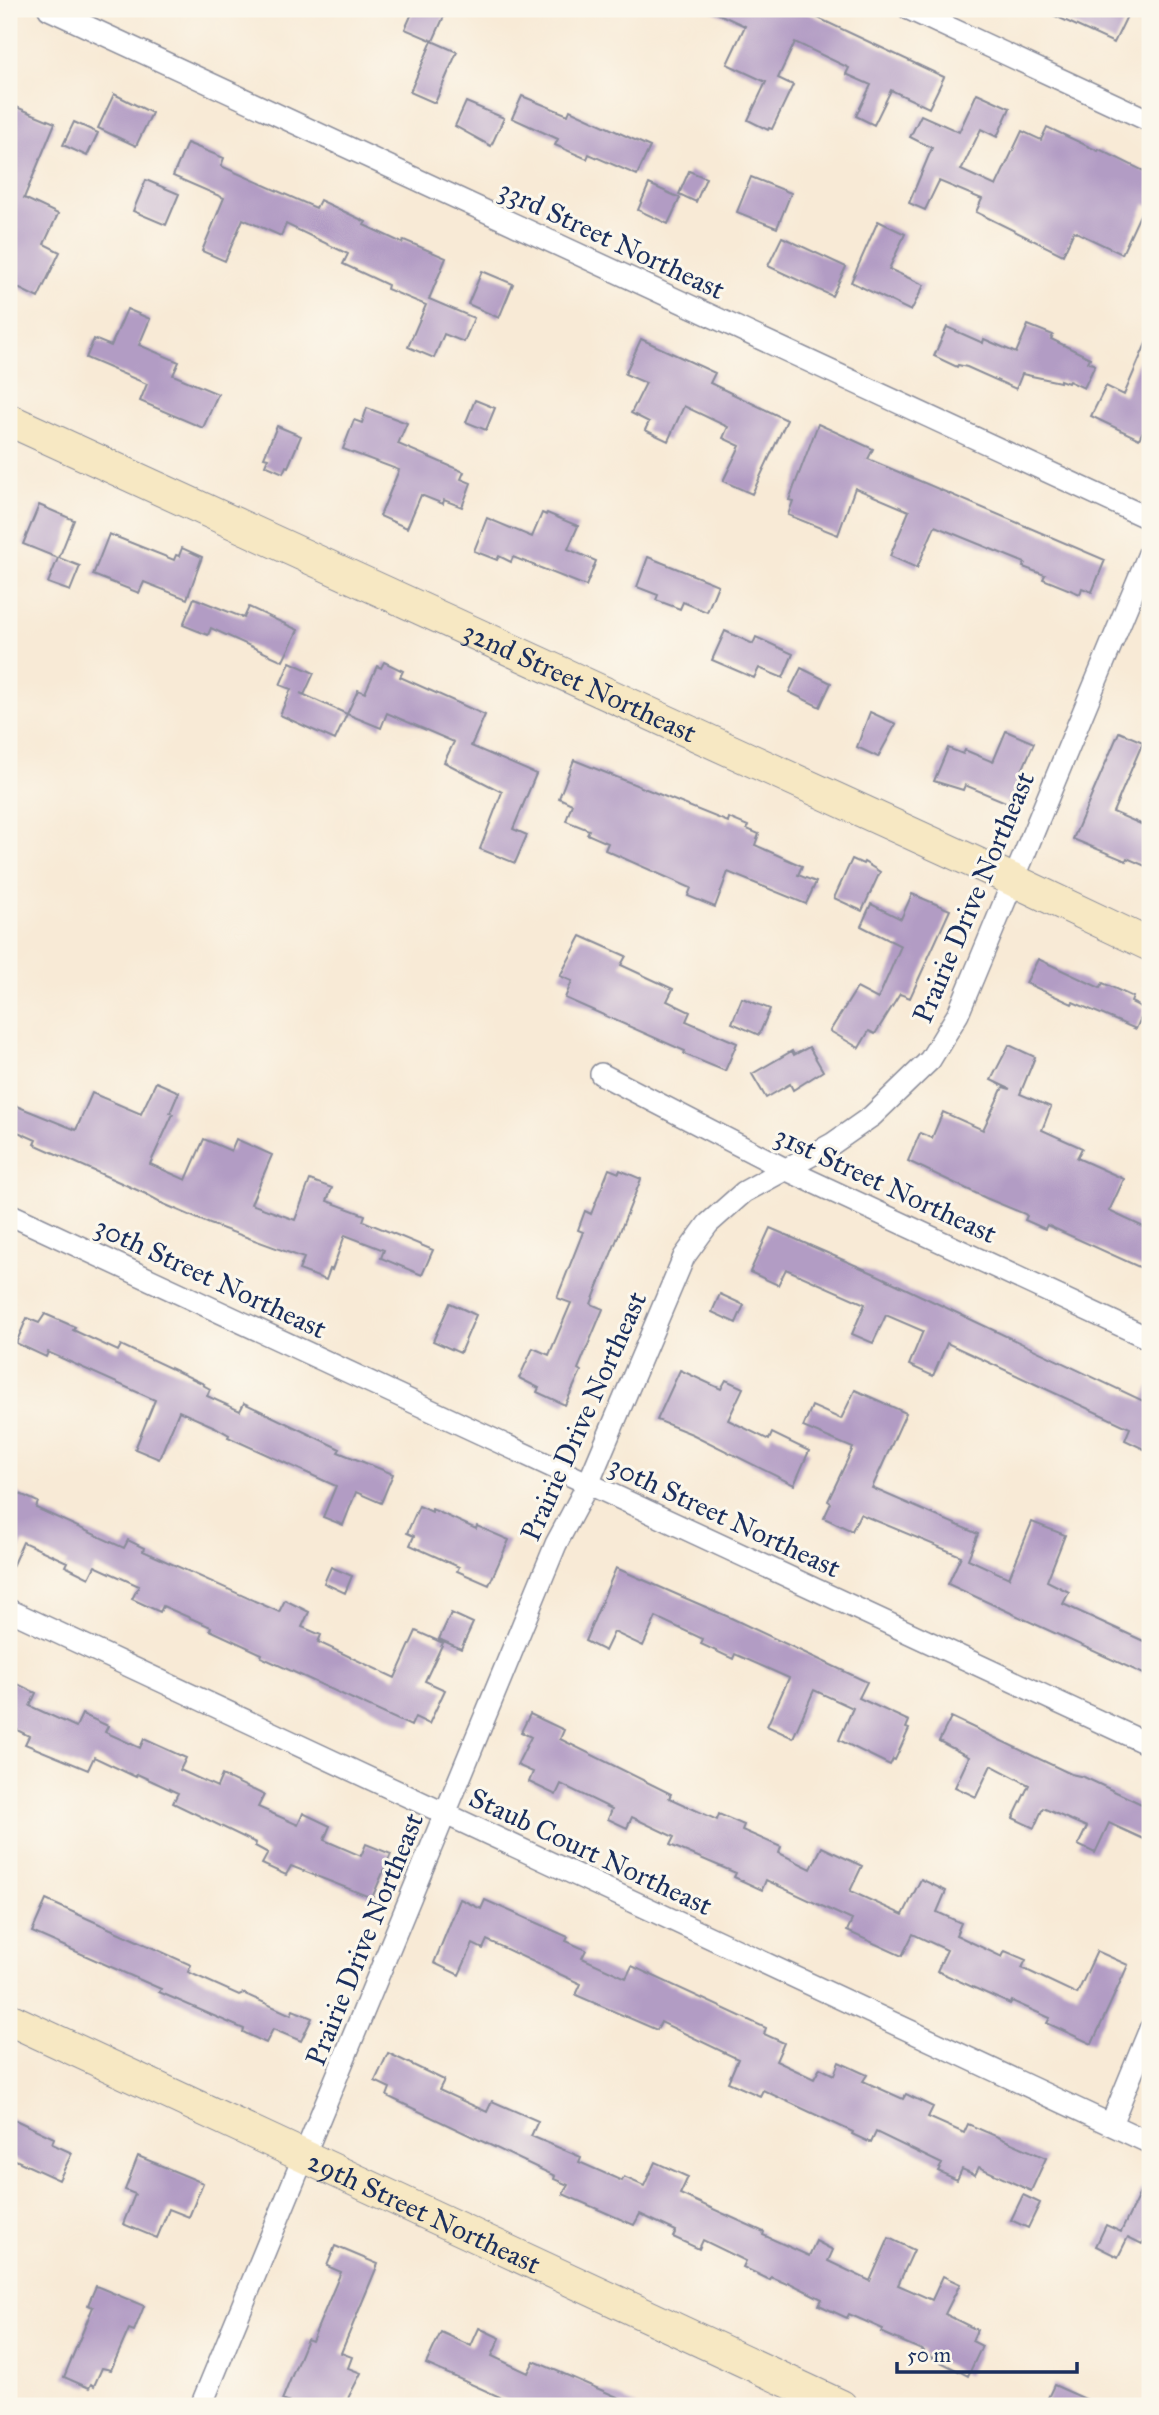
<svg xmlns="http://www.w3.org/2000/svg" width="1159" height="2415" viewBox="0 0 1159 2415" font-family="'IM FELL Great Primer',serif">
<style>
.building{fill:#b29cc4}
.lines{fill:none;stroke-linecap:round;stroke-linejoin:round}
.street-casing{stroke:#8a8c9a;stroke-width:24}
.secondary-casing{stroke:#8a8c9a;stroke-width:34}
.street{stroke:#fff;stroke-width:21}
.secondary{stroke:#f7e8c3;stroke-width:32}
.labels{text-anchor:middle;stroke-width:6;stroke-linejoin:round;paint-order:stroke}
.street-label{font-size:28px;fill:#1b2f5e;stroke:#fbf7ec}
</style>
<rect width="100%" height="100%" fill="#fbf7ec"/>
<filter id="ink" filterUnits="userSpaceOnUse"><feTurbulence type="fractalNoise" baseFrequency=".0143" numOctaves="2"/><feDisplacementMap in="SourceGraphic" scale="14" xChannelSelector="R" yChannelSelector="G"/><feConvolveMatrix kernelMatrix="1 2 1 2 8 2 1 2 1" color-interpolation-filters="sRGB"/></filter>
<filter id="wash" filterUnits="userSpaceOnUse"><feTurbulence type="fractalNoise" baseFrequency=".00686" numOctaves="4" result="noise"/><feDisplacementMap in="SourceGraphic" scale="28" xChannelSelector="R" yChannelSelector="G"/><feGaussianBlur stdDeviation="1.57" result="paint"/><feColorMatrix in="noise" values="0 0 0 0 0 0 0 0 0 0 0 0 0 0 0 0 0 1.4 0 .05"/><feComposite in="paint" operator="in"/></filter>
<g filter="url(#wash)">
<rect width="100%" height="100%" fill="#f8ead6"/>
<g id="blocks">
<!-- building -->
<path class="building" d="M414 9H434L445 14 433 41 405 29Z
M708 9H799L944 77 929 108 891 90 874 125 856 116 871 85 846 74 849 68 795 42 778 78 793 85 772 129 769 128 768 130 748 120 766 82 727 64 745 26Z
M1040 9H1111L1127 16 1114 43Z
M432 41 457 52 435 103 410 92Z
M977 93 1010 108 997 137 981 129 961 170 996 186 1022 131 1041 140 1047 127 1098 151 1099 149 1150 174V207L1145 204 1122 254 1074 231 1063 255 976 212 982 199 939 181 925 210 909 203 932 148 910 137 921 115 959 132Z
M114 94 152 113 136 146 98 128Z
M522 96 568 115 570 110 650 147 637 175 589 154 587 159 555 145 558 139 512 118Z
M466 102 504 118 491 146 455 126Z
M9 104 55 123 24 198 58 214 44 244 60 252 38 298 16 287H9Z
M74 122 98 133 87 156 63 145Z
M187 143 224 158 221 166 316 208 320 200 366 222 364 225 402 243 404 240 446 258 429 299 474 318 464 342 444 334 434 358 408 347 426 305 387 289 388 285 343 264 348 254 286 224 281 236 243 219 225 261 202 251 224 198 173 176Z
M689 171 706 178 696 202 679 194Z
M751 177 791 193 777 228 737 212Z
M146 180 179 194 166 225 133 211Z
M649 184 680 198 668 224 638 210Z
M878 221 905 234 889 269 924 285 911 311 851 282Z
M782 237 846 267 832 296 768 266Z
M482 271 513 284 499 318 468 304Z
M127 309 150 319 139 345 179 362 173 375 218 394 203 428 140 401 147 384 86 358 94 339 111 346Z
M1028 325 1053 335 1051 339 1090 358 1088 362 1095 365 1084 388 1069 381 1068 383 1060 380V382L1022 374 1016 389 967 367 958 365 957 367 934 356 947 327 983 343 984 339 1016 353Z
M1150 334V416L1139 439 1091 416 1106 386 1124 395Z
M641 339 715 373 710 383 787 420 752 494 723 481 740 446 723 438 728 427 684 406 668 441 645 430 649 422 631 413 646 383 625 374Z
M475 400 495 408 486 430 466 422Z
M367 408 407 423 398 444 464 472 461 479 471 483 462 507 444 500 443 504 421 495 407 528 380 516 399 470 343 449 354 420 362 423Z
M818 424 873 449 868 459 1105 560 1092 592 1082 588 1080 594 1043 579 1045 575 1023 567 1025 563 935 526 917 568 890 556 909 511 855 488 838 535 788 515 793 501 789 500Z
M277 426 301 436 288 467 286 466 283 473 265 465 268 458 264 457Z
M39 505 74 520 59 558 80 566 70 591 48 583 58 558 23 544Z
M542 513 546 515 547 513 578 526 568 549 596 561 586 586 513 557 511 562 499 556 497 560 474 551 487 518 532 537Z
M109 534 174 560 176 555 179 556 182 548 202 557 187 599 144 582 139 593 93 575Z
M648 557 718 585 707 612 683 602 680 609 656 600 658 595 637 587Z
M194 598 244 618 249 607 298 630 283 661 211 628 208 635 183 625Z
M725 631 753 644 756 637 793 654 783 678 759 668 754 678 712 660Z
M290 662 314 673 304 695 300 693 347 714 335 740 280 715 291 689 280 685Z
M384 662 403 671 400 677 485 715 471 746 536 774 513 829 527 835 515 863 480 849 502 792 444 762 454 742 387 713 381 728 347 714 358 690 365 693 377 666 381 668Z
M801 668 831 683 820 707 789 692Z
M870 712 896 724 878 757 857 747Z
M1006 731 1034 743 1008 803 965 785 963 790 934 781 948 748 963 754 965 750 993 762Z
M1119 732 1143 742 1113 812 1150 828V868L1127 858 1126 861 1073 839Z
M574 760 728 822 729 818 748 826 747 829 759 834 755 845 802 866 798 875 816 882 806 904 728 872 715 907 688 896 691 888 605 850 608 843 587 834 589 830 566 821 572 804 559 798Z
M852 859 863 864 864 862 880 872 862 911 834 898Z
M912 894 950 910 910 998 900 994 875 1034 869 1031 859 1048 830 1031 857 988 878 999 901 946 861 926 871 904 901 919Z
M581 936 626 956 621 965 673 989 667 1001 690 1012 686 1021 737 1043 725 1071 684 1054 685 1051 565 998 572 981 560 976Z
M1038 959 1100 988 1103 983 1133 997 1131 1002 1145 1009 1136 1029 1073 1002 1072 1004 1026 983Z
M742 998 770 1009 759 1035 732 1023Z
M1009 1045 1035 1057 1020 1094 1051 1107 1042 1130 1082 1148 1077 1158 1124 1179 1109 1211 1150 1230V1272L1047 1225 1045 1229 1025 1220 1027 1216 1025 1214 986 1198 908 1161 920 1133 932 1138 943 1112 983 1130 1003 1087 1010 1089 991 1080Z
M809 1047 823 1071 793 1090 790 1084 766 1098 752 1074 792 1051 794 1055Z
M156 1082 179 1092 170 1113 173 1114 150 1164 186 1180 204 1139 231 1151 236 1139 272 1155 251 1204 295 1220 310 1180 332 1188 327 1201 365 1215 363 1221 433 1250 422 1275 381 1258 384 1250 345 1235 332 1270 330 1269 326 1280 299 1270 304 1258 210 1224 159 1202V1201L146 1194 34 1144 36 1140 9 1128V1103L76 1130 92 1093 141 1114Z
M609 1169 619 1173 620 1170 641 1179 591 1304 603 1309 578 1369 581 1371 565 1405 537 1392 539 1388 519 1378 533 1348 549 1355 571 1303 557 1298 583 1232 578 1230 585 1211 591 1214Z
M770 1228 873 1273 1143 1401 1150 1385V1452L1125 1440 1130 1428 947 1343 933 1376 909 1365 923 1331 886 1315 873 1343 852 1334 865 1304 786 1269 778 1285 750 1272Z
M720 1294 744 1305 736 1323 712 1312Z
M450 1303 476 1315 460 1353 433 1341Z
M45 1314 75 1327 73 1330 118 1351 121 1345 204 1384 203 1385 210 1389 207 1396 240 1411 244 1403 340 1449 338 1452 393 1474 381 1503 356 1492 343 1525 323 1517 336 1486 228 1437 229 1435 215 1427 179 1411 159 1459 135 1449 155 1400 48 1352 46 1357 16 1343 27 1318 39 1323Z
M680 1370 721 1389 726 1380 743 1388 728 1420 769 1440 772 1433 809 1451 794 1485 692 1434 657 1420Z
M855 1390 906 1413 872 1488 978 1534 968 1559 1009 1578 1032 1522 1065 1535 1047 1581 1069 1592 1063 1604 1150 1644V1677L948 1584 961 1556 860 1514 852 1531 824 1518 831 1503 828 1501 853 1448 803 1427 812 1406 841 1419Z
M9 1489 38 1502 36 1508 124 1548 128 1540 144 1548 143 1551 279 1612 285 1600 309 1612 302 1627 321 1635 318 1642 395 1678 416 1631 443 1643 425 1681 445 1690 429 1724 415 1717 411 1726 261 1657 262 1654 210 1630 211 1627 163 1606 160 1612 132 1599 139 1586 95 1566 89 1578 65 1566 67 1562 23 1542 9 1573Z
M419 1506 432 1512V1509L476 1529 477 1526 509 1540 489 1585 457 1571 459 1567 410 1545 414 1536 407 1533Z
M331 1567 352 1576 345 1593 324 1583Z
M616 1568 731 1618 867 1682 859 1698 909 1721 906 1728 909 1729 895 1760 893 1759 890 1765 839 1740 853 1708 814 1690 793 1738 767 1726 789 1678 735 1654 733 1659 701 1644 703 1639 656 1617 643 1646 614 1632 605 1651 585 1641Z
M451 1613 473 1623 461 1649 439 1639Z
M9 1680 36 1693 30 1706 76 1727 82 1714 108 1726 105 1732 140 1748 144 1739 186 1758 180 1770 217 1787 222 1775 264 1795 258 1807 298 1825 303 1813 330 1826 324 1840 361 1856 366 1844 391 1854 372 1898 291 1866 286 1875 262 1864 268 1853 255 1846 256 1843 173 1803 178 1793 137 1774 136 1777 94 1757 88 1770 25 1744 29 1736 9 1726Z
M530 1714 564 1730 560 1739 671 1794 669 1798 717 1820 719 1814 744 1825 742 1830 781 1847 779 1853 811 1869 822 1847 862 1866 850 1891 903 1915 921 1879 946 1891 937 1912 961 1923 956 1935 1002 1957 1005 1951 1026 1960 1022 1968 1077 1994 1097 1951 1128 1965 1092 2044 1047 2023 1050 2018 1012 2001 1010 2004 937 1971 947 1950 913 1934 902 1956 847 1931 852 1920 766 1880 762 1890 734 1877 736 1873 670 1845 674 1837 632 1817 627 1828 608 1819 612 1809 561 1784 556 1795 529 1782 533 1772 517 1765 531 1737 521 1732Z
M951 1717 1071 1774 1084 1777 1150 1808V1842L1109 1823 1095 1853 1078 1845 1087 1827 1043 1808 1034 1828 1013 1818 1029 1785 991 1765 976 1797 955 1787 969 1757 939 1741Z
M460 1899 481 1909 485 1900 568 1937 566 1941 586 1950 582 1958 626 1978 632 1966 766 2028 764 2034 784 2043 776 2061 814 2079 820 2068 834 2075 839 2062 867 2075 863 2081 903 2099 906 2094 933 2107 928 2117 964 2133 968 2124 1046 2158 1031 2191 979 2167 975 2175 962 2169 957 2180 938 2171 942 2164 876 2132 871 2143 852 2134 853 2132 763 2090 760 2096 728 2082 738 2059 661 2022 657 2030 576 1995 581 1984 487 1940 483 1949 473 1944 459 1975 434 1963Z
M46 1900 191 1965 188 1972 239 1995 243 1993 291 2015 293 2010 312 2018 301 2041 273 2029 266 2043 243 2032 244 2029 159 1992 161 1989 32 1932Z
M388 2053 444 2080 439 2090 487 2112 492 2101 538 2121 531 2136 581 2157 579 2162 622 2181 624 2177 644 2186 655 2162 688 2177 680 2194 764 2232 763 2235 809 2256 816 2241 833 2250 828 2261 870 2281 889 2238 914 2250 898 2285 932 2300 943 2276 960 2284 945 2314 977 2330 972 2341 982 2346 968 2376 923 2353 924 2351 881 2332 883 2329 849 2314 847 2318 819 2305 822 2299 788 2282 787 2284 771 2277 770 2280 743 2267 746 2261 703 2240 699 2249 673 2237 676 2231 640 2214 634 2225 563 2194 568 2185 554 2179 555 2176 387 2096 390 2088 375 2081Z
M9 2117 54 2138 52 2144 72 2153 59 2180 9 2157Z
M138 2156 203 2183 189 2217 169 2209 157 2238 123 2224 135 2194 125 2190Z
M1150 2172V2241L1145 2239 1142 2244 1128 2237 1118 2257 1096 2246 1106 2225 1121 2232Z
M1023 2195 1040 2203 1028 2228 1011 2220Z
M335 2246 378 2264 341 2353 352 2357 348 2368 361 2373 344 2406H298L282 2400 307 2339 312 2341 341 2272 327 2266Z
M96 2286 144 2306 134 2331 129 2329 111 2370 102 2368 94 2386 91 2384 89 2388 64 2377 93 2307 88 2305Z
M479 2328 500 2338 492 2356 528 2373 534 2361 638 2406H520L426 2364 441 2332 471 2346Z
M1054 2385 1101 2406H1044Z"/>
</g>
</g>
<g filter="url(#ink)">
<use href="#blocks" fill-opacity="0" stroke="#8a8c9a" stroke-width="2"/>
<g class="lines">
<defs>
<path id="street" d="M49 9 1150 519
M909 9 1150 121
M601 1074 785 1169 1150 1339
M9 1214 1150 1745
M9 1610 1150 2143
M1111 2124 1150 2029
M201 2406 556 1544 588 1484 684 1257 708 1224 744 1192 832 1144 872 1116 930 1060 958 1014 1150 551"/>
<g id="secondary">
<path id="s1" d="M9 420 1013 880 1150 945"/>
<path id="s2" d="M9 2019 841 2406"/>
</g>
</defs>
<!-- street casing -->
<use href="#street" class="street-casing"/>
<!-- secondary casing -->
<use href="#secondary" class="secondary-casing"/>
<!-- street -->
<use href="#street" class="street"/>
<!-- secondary -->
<use href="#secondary" class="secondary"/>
</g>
</g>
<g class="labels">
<!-- street labels -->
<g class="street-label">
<text transform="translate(612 239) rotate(25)" y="10">33rd Street Northeast</text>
<text dy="10" stroke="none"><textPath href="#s1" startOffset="628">32nd Street Northeast</textPath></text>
<text transform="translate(973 897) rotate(-67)" y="10">Prairie Drive Northeast</text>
<text transform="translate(886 1184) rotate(25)" y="10">31st Street Northeast</text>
<text transform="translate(211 1277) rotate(25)" y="10">30th Street Northeast</text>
<text transform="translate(583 1416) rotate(-66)" y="10">Prairie Drive Northeast</text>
<text transform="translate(725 1516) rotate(25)" y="10">30th Street Northeast</text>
<text transform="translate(591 1851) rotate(25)" y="10">Staub Court Northeast</text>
<text transform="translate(364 1939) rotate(-68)" y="10">Prairie Drive Northeast</text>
<text dy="10" stroke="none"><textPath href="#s2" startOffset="458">29th Street Northeast</textPath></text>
</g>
</g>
<!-- margin -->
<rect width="1159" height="2415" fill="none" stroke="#fbf7ec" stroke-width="35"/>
<!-- scale -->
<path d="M897 2362v10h180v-10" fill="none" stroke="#1b2f5e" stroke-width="3.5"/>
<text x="907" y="2362" font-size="21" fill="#1b2f5e" stroke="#fbf7ec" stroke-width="5" paint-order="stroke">50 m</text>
</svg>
